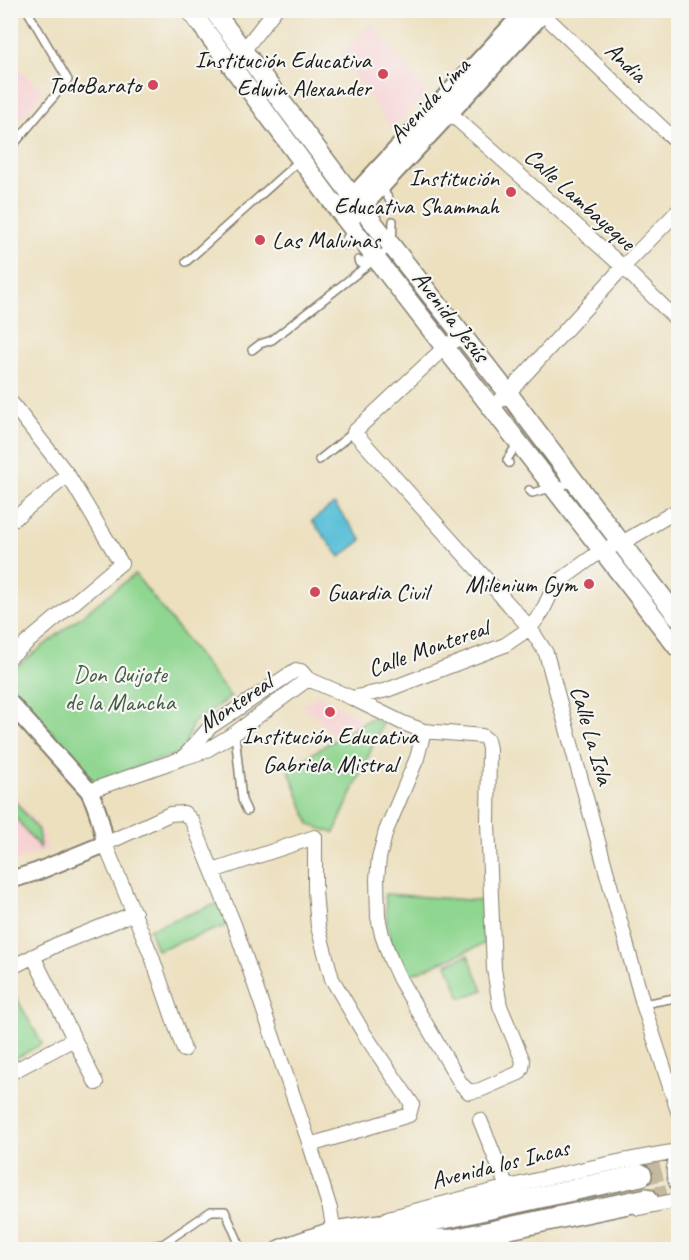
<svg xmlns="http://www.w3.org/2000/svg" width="689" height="1260" viewBox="0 0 689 1260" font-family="Caveat,sans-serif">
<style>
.built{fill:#f7cfd1}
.green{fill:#8fd690;stroke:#567956;stroke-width:1.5}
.water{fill:#5ac0d8;stroke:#3b6e7a;stroke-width:1.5}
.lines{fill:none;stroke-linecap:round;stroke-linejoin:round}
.stream{stroke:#5ac0d8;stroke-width:4}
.primary-tunnel{stroke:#c2b99e;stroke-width:21;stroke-dasharray:21 10;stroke-linecap:butt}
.service-casing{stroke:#847e6e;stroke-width:10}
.minor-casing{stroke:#847e6e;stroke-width:16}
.tertiary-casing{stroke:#847e6e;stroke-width:20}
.secondary-casing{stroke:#847e6e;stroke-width:21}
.primary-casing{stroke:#847e6e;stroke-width:24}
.service{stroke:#fff;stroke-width:7}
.minor{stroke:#fff;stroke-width:14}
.tertiary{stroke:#fff;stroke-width:16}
.secondary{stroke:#fff;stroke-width:18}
.primary{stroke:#fff;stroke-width:21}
.poi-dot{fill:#d1495b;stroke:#f6f6f2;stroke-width:2}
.labels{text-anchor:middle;stroke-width:4.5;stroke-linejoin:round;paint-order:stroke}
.poi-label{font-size:24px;fill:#1c1c1c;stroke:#f6f6f2;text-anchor:end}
.street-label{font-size:24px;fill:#1c1c1c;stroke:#f6f6f2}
.park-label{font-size:24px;fill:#445d45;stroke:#f6f6f2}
</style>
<rect width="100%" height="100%" fill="#f6f6f2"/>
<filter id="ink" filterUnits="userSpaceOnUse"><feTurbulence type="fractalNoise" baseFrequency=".0167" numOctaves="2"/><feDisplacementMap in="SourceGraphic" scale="12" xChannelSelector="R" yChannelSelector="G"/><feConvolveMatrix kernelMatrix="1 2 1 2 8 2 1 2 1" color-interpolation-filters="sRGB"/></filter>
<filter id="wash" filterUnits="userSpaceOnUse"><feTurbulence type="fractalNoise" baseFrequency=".008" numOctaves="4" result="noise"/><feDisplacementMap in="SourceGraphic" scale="24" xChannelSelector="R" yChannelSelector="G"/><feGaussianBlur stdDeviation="1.35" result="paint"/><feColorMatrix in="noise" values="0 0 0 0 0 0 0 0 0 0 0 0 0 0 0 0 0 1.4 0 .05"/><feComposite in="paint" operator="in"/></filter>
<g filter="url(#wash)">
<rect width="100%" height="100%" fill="#ece0bf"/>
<!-- built -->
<path class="built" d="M371 23 427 93 392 130 341 55Z
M11 61 43 92 11 129Z
M319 695 362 720 335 735 302 705Z
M10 791 41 829 48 849 11 863Z"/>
<!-- green -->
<path class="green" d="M135 574 231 697 193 723 182 752 94 782 11 684 10 672Z
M371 718 383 723 334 833 310 825 289 771 316 751Z
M11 796 38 830 40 848 11 812Z
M385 894 482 901 484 944 405 977 393 952 387 923Z
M219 903 228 925 157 950 149 929Z
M468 955 483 990 461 998 447 964Z
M11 988 42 1044 11 1061H10Z"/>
<!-- water -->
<path class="water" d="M334 504 362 540 340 557 312 521Z"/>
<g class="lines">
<!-- stream -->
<path class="stream" d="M545 1207 644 1186"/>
</g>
</g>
<g filter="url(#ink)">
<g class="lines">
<!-- primary-tunnel -->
<path class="primary-tunnel" d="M641 1175 678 1165
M647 1199 678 1192"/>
<defs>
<path id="service" d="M10 149 68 80 27 10
M382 187 391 203
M346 245 344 243 351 230
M358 260 359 263 374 257
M186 262 300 160
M252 350 260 344 272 340 392 246 393 221
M319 460 354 432
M509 463 507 460 517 444
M529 490 532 493 575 482
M235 734 242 800 247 811
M643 1004 675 998 678 1003
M127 1250 163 1244 211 1211H225L242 1250"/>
<path id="minor" d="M543 14 678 143
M239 56 275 10
M450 113 623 267 678 321
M462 336 445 347 354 432 530 628 546 653 643 1004 678 1111
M10 401 68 475 121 563 10 657
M492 408 508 393 623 267 678 211
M10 522 68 475
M352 698 387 690 505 645 530 628 542 612 553 589 561 580 602 550 622 543 678 510
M183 758 210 727 296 670 301 671 308 679 352 698 403 723 424 731 482 736 487 740 489 749 488 823 494 969 500 1006 523 1061 522 1068 519 1073 480 1090 469 1092 461 1084 400 980 390 958 382 935 378 917 377 879 379 858 386 831 417 758 424 731
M89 791 183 758 205 751 235 733 308 679
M213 871 315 837V891L318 927 332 979 363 1032 412 1104 409 1115 310 1145
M33 956 96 1083
M10 968 56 945 135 913
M184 1050 152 957 105 844 170 814 184 813 192 821 235 927 310 1145 330 1209 334 1232 341 1230
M10 1073 74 1039
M480 1120 507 1187
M678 1156C672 1167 672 1176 678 1187
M639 1208 678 1200
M388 1218C484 1193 581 1167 678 1151"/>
<path id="tertiary" d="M339 211 526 10
M352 218 546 10
M10 703 89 791C98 808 102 824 105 844L36 872 10 880"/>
<path id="secondary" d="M190 10 339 211 678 648
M213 10 353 197 508 393 637 564 678 617"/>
<path id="primary" d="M282 1250 334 1232 380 1225 416 1223 449 1217 641 1175
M335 1250 363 1242 453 1240 647 1199"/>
</defs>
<!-- service casing -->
<use href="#service" class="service-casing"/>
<!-- minor casing -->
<use href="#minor" class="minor-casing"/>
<!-- tertiary casing -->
<use href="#tertiary" class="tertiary-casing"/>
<!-- secondary casing -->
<use href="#secondary" class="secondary-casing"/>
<!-- primary casing -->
<use href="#primary" class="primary-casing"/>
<!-- service -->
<use href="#service" class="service"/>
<!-- minor -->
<use href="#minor" class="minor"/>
<!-- tertiary -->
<use href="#tertiary" class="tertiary"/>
<!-- secondary -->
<use href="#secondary" class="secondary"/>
<!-- primary -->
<use href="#primary" class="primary"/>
</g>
</g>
<!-- markers -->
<g class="poi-dot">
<circle cx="383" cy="74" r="6"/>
<circle cx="153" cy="85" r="6"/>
<circle cx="511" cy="192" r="6"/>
<circle cx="260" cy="240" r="6"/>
<circle cx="589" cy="584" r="6"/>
<circle cx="315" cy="592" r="6"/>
<circle cx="330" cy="712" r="6"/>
</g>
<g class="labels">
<!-- poi labels -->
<g class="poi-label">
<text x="371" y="68">Institución Educativa<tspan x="371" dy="28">Edwin Alexander</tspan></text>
<text x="141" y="93">TodoBarato</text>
<text x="499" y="186">Institución<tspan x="499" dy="28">Educativa Shammah</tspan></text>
<text x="272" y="248" text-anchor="start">Las Malvinas</text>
<text x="577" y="592">Milenium Gym</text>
<text x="327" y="600" text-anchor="start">Guardia Civil</text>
<text x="330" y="744" text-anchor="middle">Institución Educativa<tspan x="330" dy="28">Gabriela Mistral</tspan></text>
</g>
<!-- street labels -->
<g class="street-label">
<text transform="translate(626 62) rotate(43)" y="8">Andia</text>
<text transform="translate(429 100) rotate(-47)" y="8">Avenida Lima</text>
<text transform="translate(580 199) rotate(42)" y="8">Calle Lambayeque</text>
<text transform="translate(451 316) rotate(52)" y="8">Avenida Jesús</text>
<text transform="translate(428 648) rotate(-20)" y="8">Calle Montereal</text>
<text transform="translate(235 703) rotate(-34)" y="8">Montereal</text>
<text transform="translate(592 735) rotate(74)" y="8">Calle La Isla</text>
<text transform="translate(500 1164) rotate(-14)" y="8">Avenida los Incas</text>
</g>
<!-- park labels -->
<g class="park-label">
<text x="120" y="682">Don Quijote<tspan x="120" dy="28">de la Mancha</tspan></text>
</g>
</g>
<!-- margin -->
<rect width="689" height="1260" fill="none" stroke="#f6f6f2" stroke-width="36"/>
</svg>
